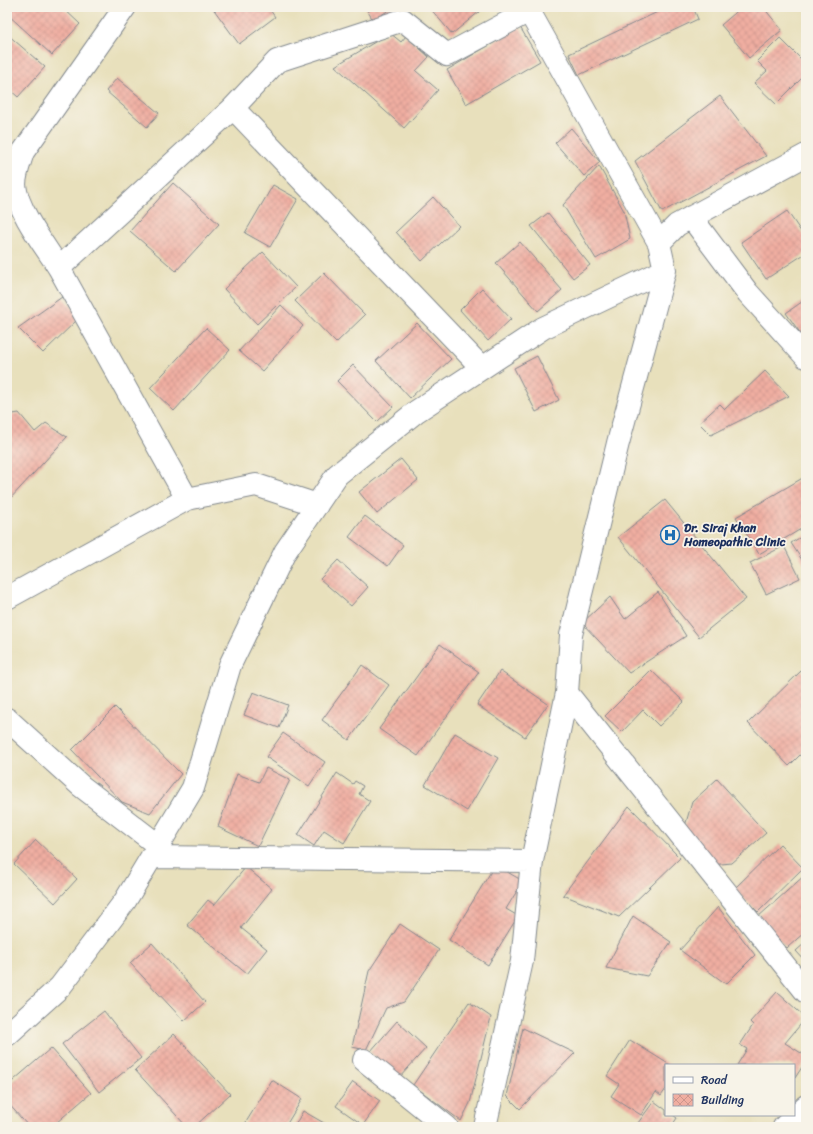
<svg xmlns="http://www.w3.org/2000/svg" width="813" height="1134" viewBox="0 0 813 1134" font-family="Sriracha,sans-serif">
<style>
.building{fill:url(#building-cross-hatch)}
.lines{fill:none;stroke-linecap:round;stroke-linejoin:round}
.street-casing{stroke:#82888d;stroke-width:24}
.street{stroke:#fff;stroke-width:22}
.labels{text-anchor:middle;stroke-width:3.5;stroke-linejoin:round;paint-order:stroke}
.poi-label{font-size:12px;font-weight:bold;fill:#1b2f5e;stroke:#f7f3e8;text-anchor:start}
</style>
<defs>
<pattern id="building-cross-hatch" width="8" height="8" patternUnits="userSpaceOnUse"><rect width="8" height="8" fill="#f0aea1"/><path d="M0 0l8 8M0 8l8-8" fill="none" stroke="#cd968d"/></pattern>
</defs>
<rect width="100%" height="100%" fill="#f7f3e8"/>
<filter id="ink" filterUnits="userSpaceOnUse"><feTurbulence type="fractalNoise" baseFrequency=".025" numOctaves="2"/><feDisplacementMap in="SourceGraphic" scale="8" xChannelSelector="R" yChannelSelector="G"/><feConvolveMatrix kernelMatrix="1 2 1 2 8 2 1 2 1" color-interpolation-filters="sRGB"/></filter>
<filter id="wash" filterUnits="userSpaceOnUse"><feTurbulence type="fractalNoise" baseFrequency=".012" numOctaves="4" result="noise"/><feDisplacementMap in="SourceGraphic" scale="16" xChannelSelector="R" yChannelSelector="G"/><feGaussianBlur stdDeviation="0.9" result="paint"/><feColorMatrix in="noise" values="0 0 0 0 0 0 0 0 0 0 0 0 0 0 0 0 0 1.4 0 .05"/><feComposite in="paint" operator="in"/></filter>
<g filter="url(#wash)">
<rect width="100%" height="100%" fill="#e8e0bc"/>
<g id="blocks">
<!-- building -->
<path class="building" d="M7 7H62L80 24 52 55 7 14Z
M212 7H268L275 17 239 44Z
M365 7H394L373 20Z
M429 7H485L452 34Z
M668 7H693L698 19 579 75 569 54Z
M742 7H763L782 30 749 58 721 25Z
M520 27 540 61 466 104 447 70Z
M390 33 401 42 406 36 429 57 416 71 438 90 404 128 335 66Z
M7 34 45 67 18 97 7 87Z
M780 38 806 64V74L776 104 754 83 767 71 757 61Z
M117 78 159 113 147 127 106 91Z
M720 96 766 156 662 212 635 161Z
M571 128 600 162 584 176 555 143Z
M599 166 624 211 630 239 596 259 563 205Z
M173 183 219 224 176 271 130 231Z
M273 185 298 199 270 247 245 233Z
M433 197 459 226 422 261 396 232Z
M787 211 806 239V253L766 279 741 242Z
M548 213 590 265 573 278 531 226Z
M520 242 562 290 538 311 496 263Z
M263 252 296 287 257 324 224 289Z
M324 273 365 315 336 343 295 301Z
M482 288 511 319 488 341 460 310Z
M62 297 81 316 43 353 18 328Z
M806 299V341L786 313Z
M281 305 303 326 262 371 239 351Z
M417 323 451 359 410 398 376 361Z
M206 328 230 350 174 411 150 388Z
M537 356 559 400 536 412 514 368Z
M353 365 393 407 377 422 337 381Z
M765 371 789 396 711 435 699 423 720 404 725 409Z
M7 400 10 409 7 410Z
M19 413 35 432 46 423 67 437 9 500 7 497V415Z
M401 459 418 480 377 514 359 492Z
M806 476V526L759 554 736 517Z
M665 500 746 599 699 637 618 537Z
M365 516 403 545 388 566 349 537Z
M806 534V566L791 543Z
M784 546 800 578 766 594 750 563Z
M338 560 368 587 351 606 320 579Z
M658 592 686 636 629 673 582 623 610 597 625 619Z
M440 644 479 672 418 756 379 729Z
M362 665 389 685 349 740 322 720Z
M651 670 684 702 659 726 643 710 622 732 605 716Z
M802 670 806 675V749L789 766 748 723Z
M500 671 548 704 525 737 477 705Z
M253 692 288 705 279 728 244 715Z
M115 707 181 774 150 813 122 802 72 750Z
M283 733 325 762 309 786 266 757Z
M455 733 498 758 467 811 425 785Z
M266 768 290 780 258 846 218 827 237 774 259 782Z
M337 773 353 784 355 781 363 786 359 794 370 801 344 843 324 830 314 846 298 835Z
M717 779 766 833 732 863 710 865 683 833 692 802Z
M629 806 680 858 619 917 563 895Z
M36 840 77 879 55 903 14 864Z
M780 844 803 868 758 912 734 889Z
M495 865 523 881 506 909 518 916 488 965 449 940Z
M246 867 272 889 241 928 267 949 247 974 187 925 208 900 214 905Z
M806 874V931L787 948 758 917Z
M718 907 755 955 726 984 680 950Z
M633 916 671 942 647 976 606 968Z
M400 924 439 950 404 1002 386 1008 366 1050 352 1047 369 971Z
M806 942V962L796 951Z
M152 943 205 1002 184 1021 130 963Z
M777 992 806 1018 785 1043 806 1056V1061L795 1078 794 1065H737L747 1049 740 1045 753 1025 750 1022Z
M469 1002 491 1017 470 1103 461 1121 413 1085Z
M104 1011 141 1058 99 1092 62 1044Z
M397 1021 426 1048 399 1078 370 1052Z
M523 1028 575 1053 520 1109 507 1096Z
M174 1034 230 1094 194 1127H187L135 1070Z
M630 1040 670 1065H666V1089L661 1096 656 1092 641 1115 611 1096 619 1084 607 1076Z
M51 1048 91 1093 56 1123 60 1127H29L7 1102V1086Z
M272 1080 302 1099 285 1127H243Z
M353 1082 380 1101 363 1125 336 1106Z
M654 1101 666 1110V1115H673L677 1118 671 1127H635Z
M303 1111 331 1127H294Z"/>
</g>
</g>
<g filter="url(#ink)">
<use href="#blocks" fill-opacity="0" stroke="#82888d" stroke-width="1"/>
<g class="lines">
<defs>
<path id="street" d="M691 217 748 293 806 357
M59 268C45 246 17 210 15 185 15 174 20 162 23 152L125 7
M482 368 233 108 277 61 403 20 447 55 529 11 659 243
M187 499 59 268 233 108
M7 598 187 499 256 485 317 505
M567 693 806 992
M7 719 81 786 159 846
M152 857 532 861
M7 1035 60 987 125 901 193 788 230 665 285 552 337 475 417 411 543 328 665 270 659 243 677 225 806 155
M364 1060 447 1127
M485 1127 522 961 532 861 567 693 571 635 618 443 665 270
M784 1127 806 1106"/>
</defs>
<!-- street casing -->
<use href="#street" class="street-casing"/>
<!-- street -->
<use href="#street" class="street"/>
</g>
</g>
<!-- icons -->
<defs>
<symbol id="hospital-ring" viewBox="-11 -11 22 22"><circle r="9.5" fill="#f7f3e8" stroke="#1f6fb2" stroke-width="1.5"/><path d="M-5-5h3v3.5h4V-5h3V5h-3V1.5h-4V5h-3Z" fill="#1f6fb2"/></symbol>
</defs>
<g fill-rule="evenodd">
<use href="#hospital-ring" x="659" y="524" width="22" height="22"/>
</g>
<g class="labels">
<!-- poi labels -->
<g class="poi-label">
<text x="684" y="532">Dr. Siraj Khan<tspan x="684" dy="14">Homeopathic Clinic</tspan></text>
</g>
</g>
<!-- margin -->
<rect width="813" height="1134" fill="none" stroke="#f7f3e8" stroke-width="24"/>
<!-- legend -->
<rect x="665" y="1064" width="130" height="52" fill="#f7f3e8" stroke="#9fa5b1"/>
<rect x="673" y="1077" width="20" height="6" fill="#ffffff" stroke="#9fa5b1"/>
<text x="701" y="1084" font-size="12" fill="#1b2f5e">Road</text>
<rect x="673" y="1094" width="20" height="12" fill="url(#building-cross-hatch)" stroke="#9fa5b1"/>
<text x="701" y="1104" font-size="12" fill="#1b2f5e">Building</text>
</svg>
